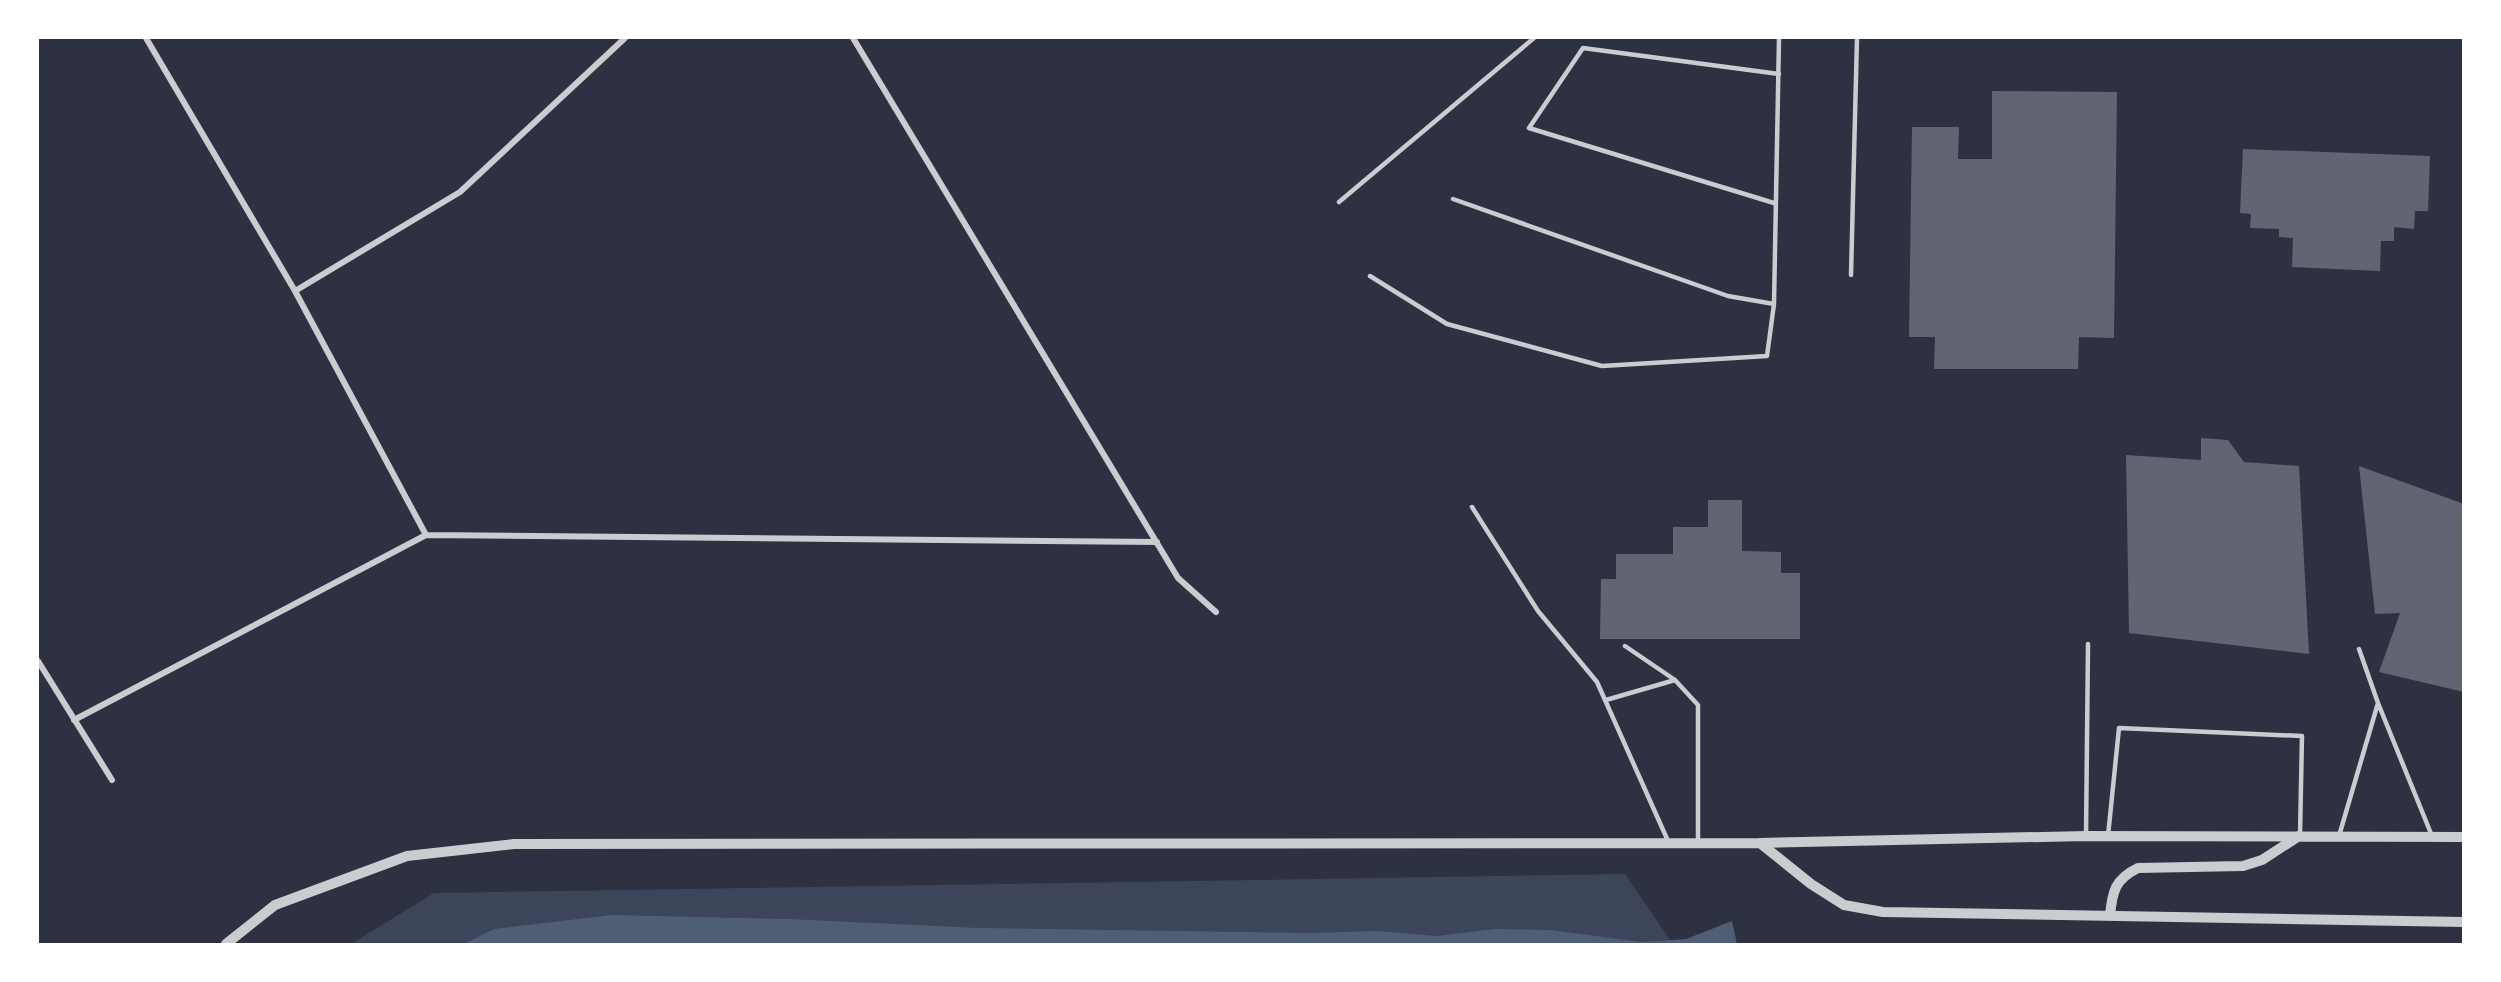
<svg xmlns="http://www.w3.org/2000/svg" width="2501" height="982" viewBox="0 0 2501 982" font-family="'PT Sans Narrow',sans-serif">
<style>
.green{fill:#3c4559}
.water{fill:#4f5d75}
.building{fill:#626471}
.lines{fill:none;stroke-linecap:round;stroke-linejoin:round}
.service{stroke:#caccd0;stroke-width:4.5}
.minor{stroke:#caccd0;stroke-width:6}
.tertiary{stroke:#caccd0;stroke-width:10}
</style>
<rect width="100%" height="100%" fill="#2d3142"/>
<!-- green -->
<path class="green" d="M1625 874 1673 944H351L434 893Z"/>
<!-- water -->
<path class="water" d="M612 915 789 919 978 928 1311 933 1377 931 1437 936 1495 929 1551 930 1641 942 1686 939 1732 921 1737 944H464L494 929Z"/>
<!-- building -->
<path class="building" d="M1992 91 2117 92 2114 338 2079 337 2078 369H1934L1935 337H1909L1912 127H1959L1958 159H1992Z
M2243 149 2430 156 2428 211H2415L2414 229 2394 227V241H2381L2380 271 2292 267 2293 238 2279 237V229L2250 228 2251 214 2240 213Z
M2201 438 2228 440 2244 462 2299 466 2309 654 2129 633 2126 455 2201 460Z
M2359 466 2464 504V692L2379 672 2400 613 2375 614Z
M1708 500H1742V551L1781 552V573H1800V639H1600L1601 579H1616V554H1673V527H1708Z"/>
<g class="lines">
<!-- service -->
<path class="service" d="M1453 199 1728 296 1774 304
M1339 202 1534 38
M1774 203 1529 128 1583 48 1779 74
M1851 275 1857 38
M1370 276 1447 324 1602 366 1767 356 1774 304 1779 38
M1472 507 1538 611 1597 682 1668 841
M1625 646 1675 680 1698 705V843
M2359 649 2378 703 2432 836
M1606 700 1675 680
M2086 836 2088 644
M2108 836 2119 728 2302 736 2300 836
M2339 836 2378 703"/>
<!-- minor -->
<path class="minor" d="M146 38 295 291 426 535
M853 38 1178 578 1216 612
M295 291 460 192 625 38
M38 661 112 780
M74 720 426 535 1157 542"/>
<!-- tertiary -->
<path class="tertiary" d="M1760 843 1811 884 1844 905 1883 912 2464 922
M2110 916C2112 892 2115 879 2138 868L2243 866 2262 860 2299 836
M226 944 275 905 407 856 514 844 1760 843 2086 836 2464 837"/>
</g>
<!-- border -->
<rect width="2501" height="982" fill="none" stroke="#ffffff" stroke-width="78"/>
</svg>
